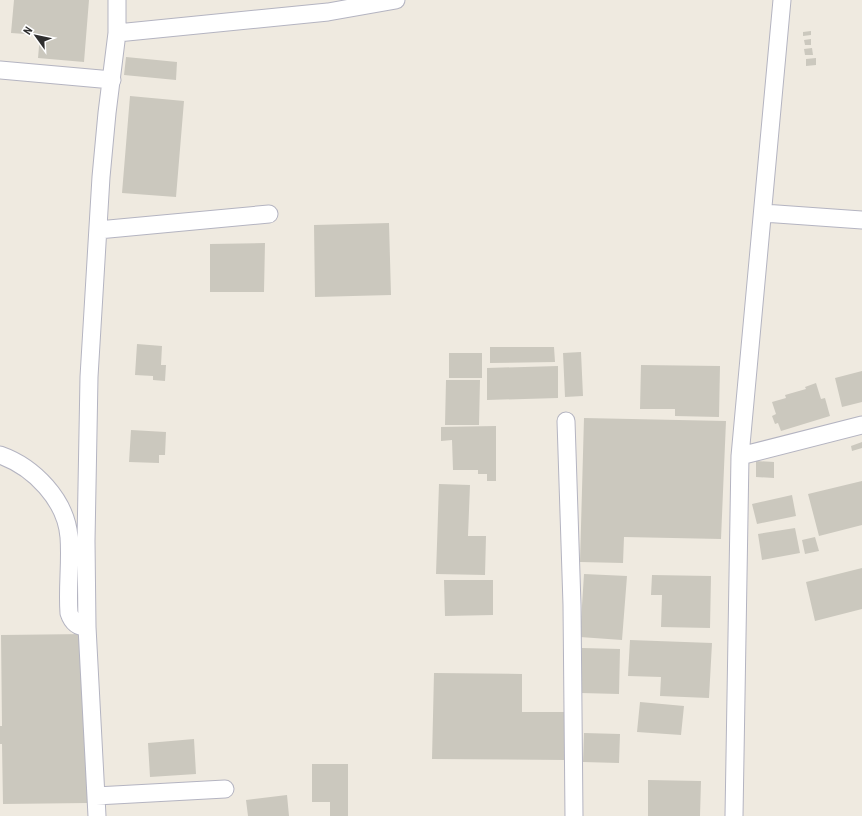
<svg xmlns="http://www.w3.org/2000/svg" width="862" height="816" viewBox="0 0 862 816" font-family="'Roboto Condensed',sans-serif">
<style>
.building{fill:#cbc8be}
.lines{fill:none;stroke-linecap:round;stroke-linejoin:round}
.minor-casing{stroke:#b4b4c1;stroke-width:19}
.minor{stroke:#fff;stroke-width:17}
</style>
<rect width="100%" height="100%" fill="#efeae0"/>
<!-- building -->
<path class="building" d="M14 0H89L84 62 38 58 40 35 11 33Z
M811 31V35L803 36V32Z
M811 39V45H805L804 40Z
M812 48 813 55H805L804 49Z
M126 57 177 62 176 80 124 75Z
M816 58V65L806 66V59Z
M130 96 184 101 176 197 122 193Z
M389 223 391 295 315 297 314 225Z
M265 243 264 292H210V244Z
M137 344 162 346 161 365H166L165 381 153 380V376L135 375Z
M490 347H554L555 362 490 363Z
M581 352 583 396 565 397 563 353Z
M449 353H482V378H449Z
M641 365 720 366 719 417 675 416V409H640Z
M558 366V398L487 400V368Z
M862 371V402L842 407 835 378Z
M446 380H480L479 425H445Z
M816 383 821 399 825 398 830 416 781 431 778 423 775 424 772 416 776 414 772 402 786 398 785 395 806 389 805 387Z
M584 418 726 421 721 539 624 537 623 563 580 562Z
M496 426V481H487V474H478V470H453L452 440 441 441V427Z
M131 430 166 432 165 455H159V463L129 462Z
M862 442V448L852 451 851 446Z
M756 461 774 462V478L756 477Z
M862 481V525L819 536 808 494Z
M439 484 470 485 468 536H486L485 575 436 574Z
M792 495 796 516 757 524 752 504Z
M795 528 800 553 762 560 758 534Z
M815 537 819 551 805 554 802 540Z
M862 568V609L815 621 806 582Z
M584 574 627 576 622 640 580 637Z
M652 575 711 576 710 628 661 627 662 595H651Z
M444 580H493V615L445 616Z
M86 634 88 803 3 804 2 744H0V726H2L1 635Z
M630 640 712 643 709 698 660 696 661 677 628 676Z
M582 648 620 649 619 694 581 693Z
M434 673 522 674V712H567L566 760 432 759Z
M640 702 684 706 681 735 637 732Z
M584 733 620 734 619 763 583 762Z
M194 739 196 774 150 777 148 743Z
M312 764H348V816H330V802H312Z
M648 780 701 781 700 816H648Z
M287 795 289 816H248L246 800Z"/>
<g class="lines">
<defs>
<path id="minor" d="M117 33 328 12 396 0
M0 70 112 80
M763 213 862 220
M98 230 269 214
M566 421 572 605 574 816
M0 455C34 467 66 500 69 537 71 562 67 588 69 613 72 622 77 627 87 627
M740 456 862 425
M96 796 225 789
M97 816 87 627 86 541 89 377 101 177 107 113 117 33V0
M734 816 740 456 782 0"/>
</defs>
<!-- minor casing -->
<use href="#minor" class="minor-casing"/>
<!-- minor -->
<use href="#minor" class="minor"/>
</g>
<!-- north arrow -->
<g transform="translate(36 36) rotate(303)" stroke="#ffffff" stroke-width="3" paint-order="stroke">
<path d="M0-3L7 15L0 10L-7 15Z" fill="#2e2e2e"/>
<text y="-6" font-size="11" font-weight="bold" text-anchor="middle" fill="#2e2e2e">N</text>
</g>
</svg>
